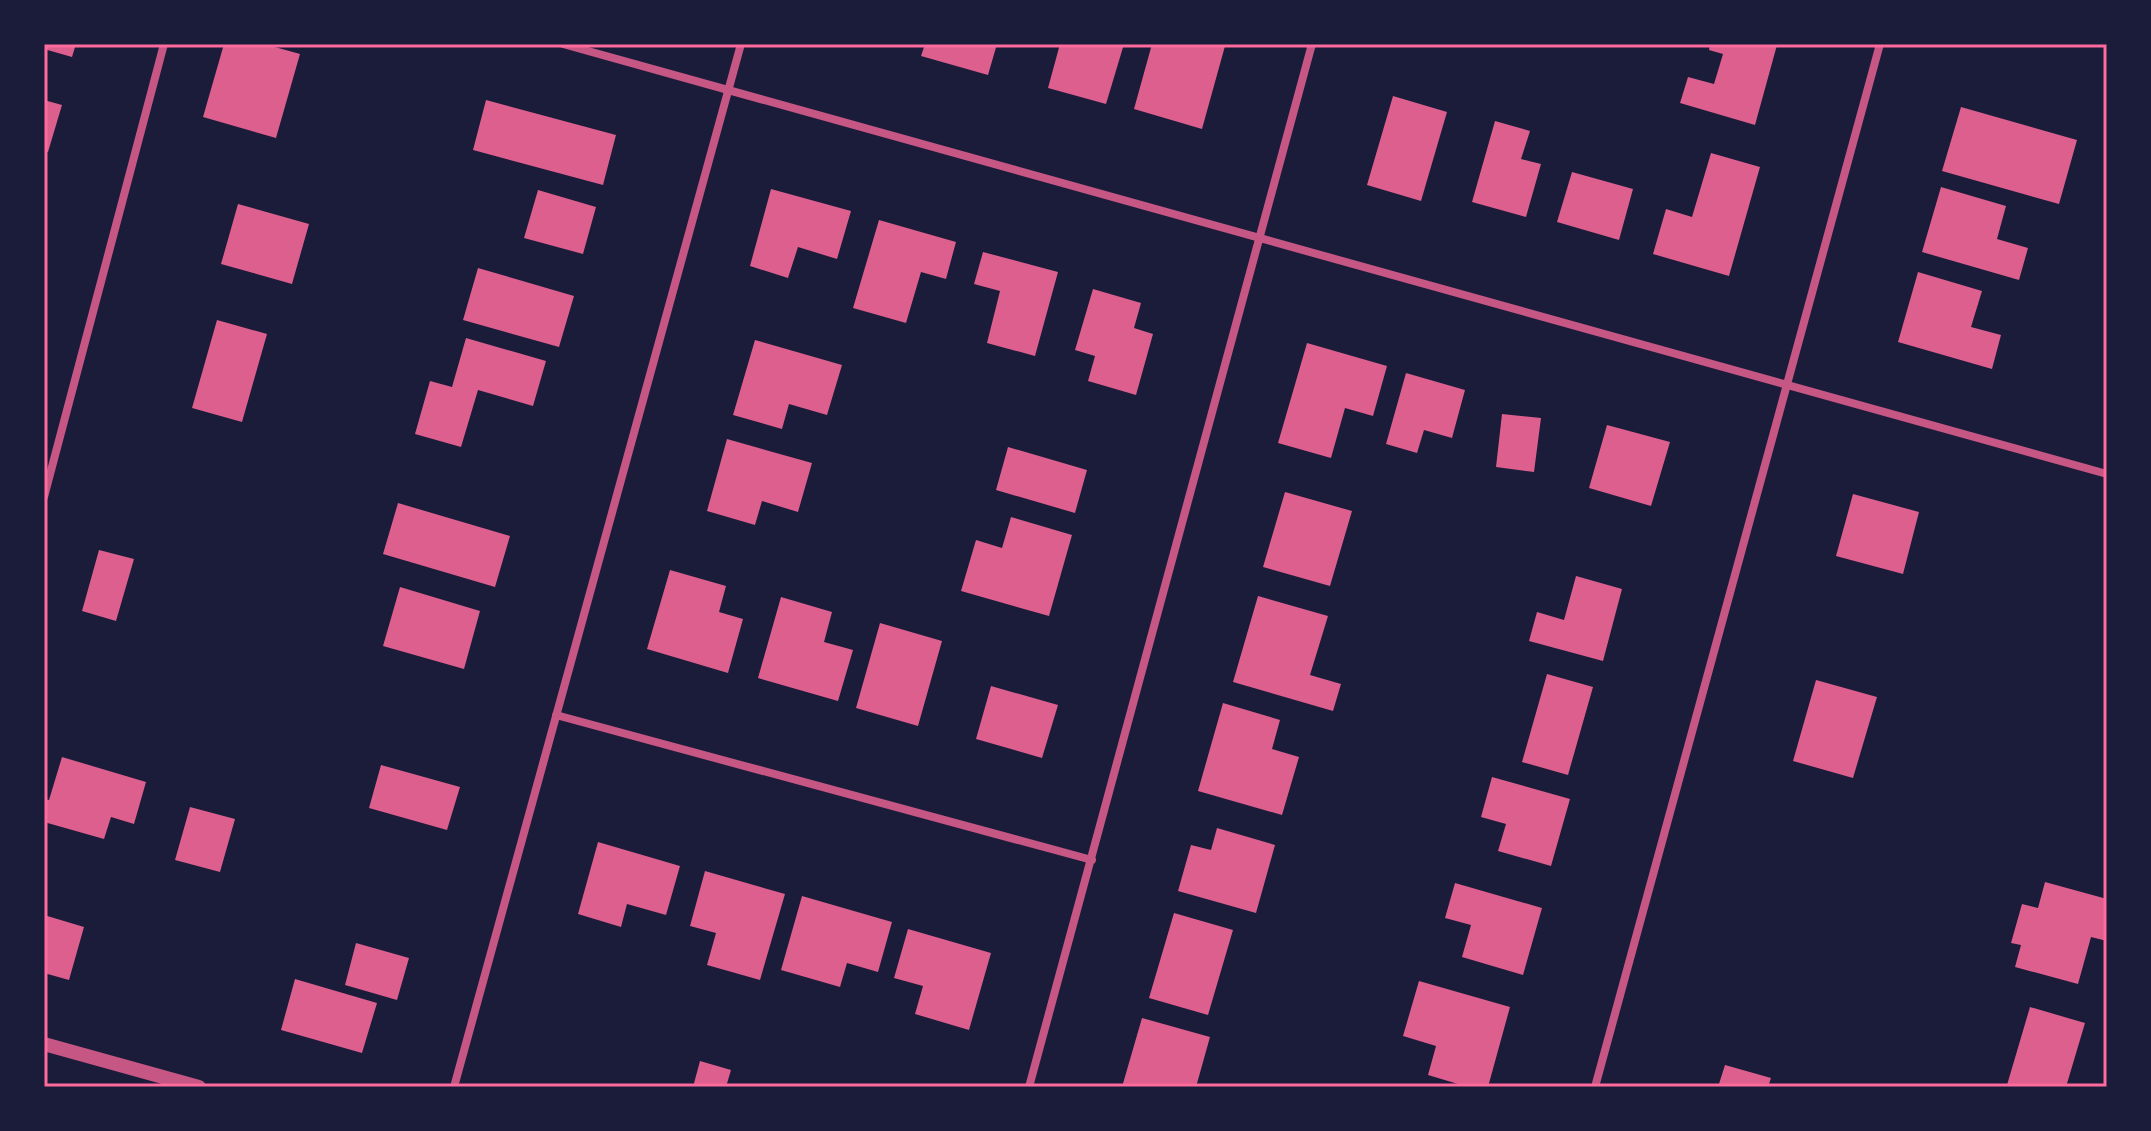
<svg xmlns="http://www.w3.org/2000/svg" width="2151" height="1131" viewBox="0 0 2151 1131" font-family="'Playfair Display',serif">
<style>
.building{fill:#dd5f8e}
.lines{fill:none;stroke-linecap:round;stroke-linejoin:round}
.minor{stroke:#c65784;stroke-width:8}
.tertiary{stroke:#c65784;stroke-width:14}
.neatline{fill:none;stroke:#ff6b9d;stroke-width:3}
</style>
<rect width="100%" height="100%" fill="#1b1b3a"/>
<!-- building -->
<path class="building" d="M44 44H76L72 57 44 49Z
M224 44H264L300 54 276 138 203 117Z
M925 44H997L988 75 921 56Z
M1060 44H1124L1106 104 1048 88Z
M1152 44 1225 46 1202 129 1134 109Z
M1710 44 1777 45 1755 125 1680 103 1688 77 1714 84 1723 54 1709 50Z
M1393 96 1447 112 1421 201 1367 185Z
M44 100 62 105 48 152 44 151Z
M486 100 616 135 603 185 473 150Z
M1961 107 2077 140 2059 204 1942 171Z
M1495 121 1530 131 1521 159 1541 164 1526 217 1472 202Z
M1711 153 1760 167 1729 276 1653 254 1666 209 1692 217Z
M1572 172 1633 189 1619 240 1557 222Z
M1941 187 2006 206 1997 239 2028 248 2019 280 1922 252Z
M771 189 851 211 837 259 798 247 788 278 750 266Z
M538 190 596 207 583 254 524 238Z
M238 204 309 224 292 284 221 264Z
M879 220 956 242 946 279 921 272 906 323 853 308Z
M983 252 1058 272 1035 356 987 343 1000 291 974 284Z
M478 268 574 296 559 347 463 320Z
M1918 272 1982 291 1971 327 2001 335 1992 369 1898 342Z
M1093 289 1141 303 1134 328 1153 334 1136 395 1088 381 1095 356 1075 350Z
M217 320 267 334 242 422 192 408Z
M466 338 546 361 533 406 478 390 461 447 415 434 430 381 452 387Z
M755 340 842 365 827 415 789 404 782 429 733 415Z
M1307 343 1387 366 1373 416 1345 408 1331 458 1278 443Z
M1406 373 1465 390 1452 438 1424 430 1417 453 1386 444Z
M1502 414 1541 418 1534 472 1496 467Z
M1607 425 1670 442 1651 506 1589 488Z
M727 439 812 463 798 512 762 501 755 525 707 511Z
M1008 447 1087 470 1075 513 996 490Z
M1285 492 1352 511 1330 586 1263 567Z
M1853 494 1919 512 1903 574 1836 556Z
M398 503 510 536 495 587 383 554Z
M1011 517 1072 535 1049 616 961 591 976 540 1002 548Z
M99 550 134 559 116 621 82 611Z
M670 570 726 586 719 612 743 619 728 673 647 649Z
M1576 576 1622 589 1603 661 1529 641 1537 612 1564 620Z
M400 587 480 611 464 669 383 646Z
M1258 596 1328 616 1310 675 1341 684 1333 711 1233 682Z
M781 597 832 612 824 642 853 650 838 701 758 678Z
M880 623 942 641 918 726 856 708Z
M1547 674 1593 687 1568 775 1522 762Z
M1816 680 1877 697 1853 778 1793 761Z
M991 686 1058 705 1042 758 976 739Z
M1223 703 1280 720 1272 749 1299 757 1282 815 1198 791Z
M62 757 146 782 134 824 111 817 104 839 44 822V799L49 800Z
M381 765 460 787 447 830 369 808Z
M1492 777 1570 799 1551 866 1498 851 1506 824 1481 817Z
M190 807 235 819 220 872 175 860Z
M1217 828 1275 845 1256 913 1178 891 1191 845 1211 850Z
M598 842 680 866 666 915 627 904 621 927 578 914Z
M705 871 785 894 760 980 707 965 716 933 690 926Z
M2045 882 2107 899V941L2091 937 2078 984 2015 967 2021 945 2011 943 2022 904 2038 908Z
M1455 883 1542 908 1523 975 1462 957 1471 925 1445 918Z
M802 896 892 922 878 972 847 963 840 987 781 970Z
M1174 913 1233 930 1208 1015 1149 998Z
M44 915 84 927 69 980 44 973Z
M908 929 991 953 969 1030 915 1014 923 986 894 978Z
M356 943 409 958 397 1000 345 985Z
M295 979 377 1003 362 1053 281 1030Z
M1419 981 1510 1007 1488 1087H1468L1428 1075 1436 1046 1403 1036Z
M2030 1007 2085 1023 2066 1087 2007 1085Z
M1142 1018 1210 1037 1196 1087H1122Z
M700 1061 731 1070 726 1087H693Z
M1725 1065 1771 1078 1768 1087H1718Z"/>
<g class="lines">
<!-- minor -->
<path class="minor" d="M563 44 2107 474
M44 497 164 44
M556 715 1092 860
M454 1087 741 44
M1029 1087 1312 44
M1595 1087 1880 44"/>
<!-- tertiary -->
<path class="tertiary" d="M44 1044 199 1087"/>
</g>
<!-- border -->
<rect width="2151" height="1131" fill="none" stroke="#1b1b3a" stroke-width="92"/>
<rect x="46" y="46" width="2059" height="1039" class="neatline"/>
</svg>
